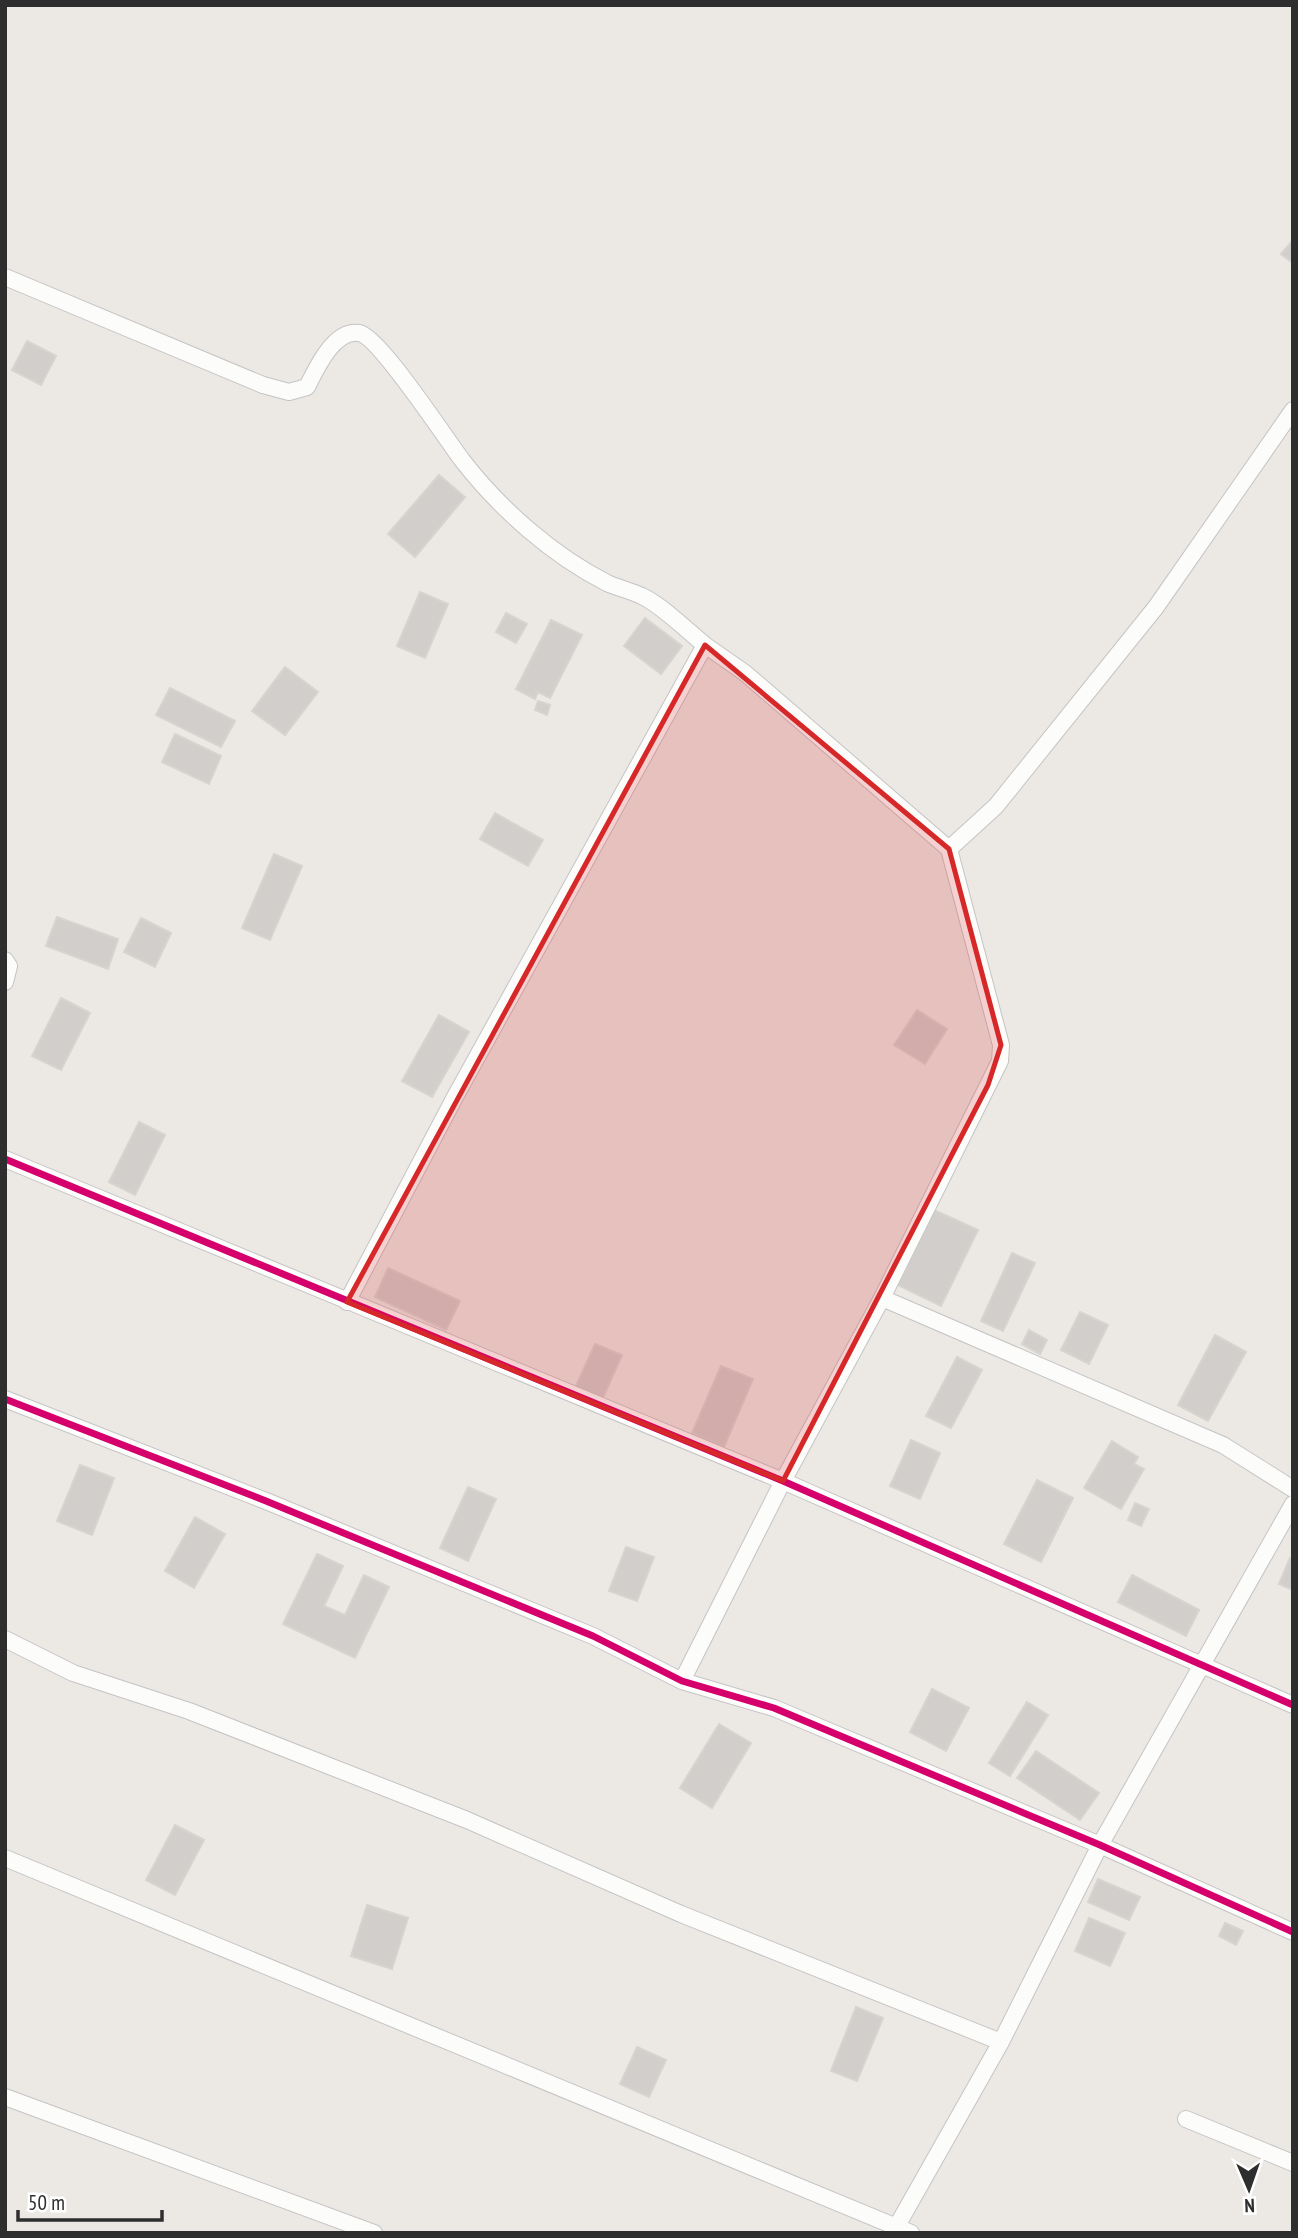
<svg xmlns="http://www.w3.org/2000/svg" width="1298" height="2238" viewBox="0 0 1298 2238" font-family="'PT Sans Narrow',sans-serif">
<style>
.building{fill:#d1cecb;stroke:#d7d4d0;stroke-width:2}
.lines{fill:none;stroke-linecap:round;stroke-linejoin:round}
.minor-casing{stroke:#c5c4c5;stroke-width:18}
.minor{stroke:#fcfcfb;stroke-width:16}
.cycleway-casing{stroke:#fff;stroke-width:11}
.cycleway{stroke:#d6006c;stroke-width:7}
.marked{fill:#d62828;fill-opacity:0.2;stroke:#d62828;stroke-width:5;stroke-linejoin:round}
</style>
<rect width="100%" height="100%" fill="#ece8e4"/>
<!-- building -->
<path class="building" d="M1293 240V263L1281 254Z
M27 341 56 356 41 385 12 370Z
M439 475 465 497 415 557 388 534Z
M420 592 448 604 425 658 397 646Z
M506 613 527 624 516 643 496 632Z
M645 618 682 646 661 674 624 646Z
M551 620 582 635 550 698 538 692 535 699 516 689Z
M285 667 318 692 285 735 252 711Z
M170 688 235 721 221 747 156 715Z
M538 701 550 705 547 715 535 710Z
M175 734 221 756 209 784 162 762Z
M495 813 543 840 528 866 480 839Z
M274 854 302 866 270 940 242 928Z
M57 917 118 939 108 969 46 946Z
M141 918 171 933 155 967 124 952Z
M61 998 90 1013 61 1070 32 1056Z
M917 1010 947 1029 925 1064 894 1045Z
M439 1015 469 1032 432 1097 402 1081Z
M139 1122 165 1135 135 1195 109 1182Z
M934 1210 978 1230 941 1306 898 1285Z
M1012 1253 1035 1263 1003 1331 981 1321Z
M388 1268 460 1301 446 1330 375 1297Z
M1080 1312 1108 1325 1089 1364 1061 1350Z
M1029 1330 1047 1340 1040 1354 1022 1344Z
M1215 1335 1246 1352 1208 1421 1178 1405Z
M595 1344 622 1355 602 1400 575 1388Z
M957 1357 982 1370 951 1428 926 1416Z
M721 1366 753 1379 724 1447 692 1433Z
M911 1440 940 1453 920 1499 890 1486Z
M1112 1441 1138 1457 1134 1464 1144 1469 1121 1509 1084 1488Z
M80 1465 114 1478 92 1535 57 1521Z
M1037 1480 1073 1498 1041 1562 1004 1544Z
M468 1487 496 1499 468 1561 440 1548Z
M1135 1503 1149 1509 1141 1526 1128 1520Z
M195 1517 225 1534 194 1588 165 1571Z
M626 1547 654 1557 637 1601 609 1591Z
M317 1554 343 1566 324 1606 345 1615 364 1575 389 1587 355 1658 283 1624Z
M1290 1558 1293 1559V1590L1279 1584Z
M1132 1575 1199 1610 1186 1636 1118 1602Z
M932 1689 969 1708 946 1751 910 1732Z
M1027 1702 1048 1715 1010 1776 989 1763Z
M719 1724 751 1743 712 1808 680 1788Z
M1036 1751 1099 1793 1080 1820 1017 1778Z
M175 1825 204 1840 175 1895 146 1880Z
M1098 1879 1140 1897 1129 1920 1088 1902Z
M367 1905 408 1918 392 1969 351 1956Z
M1089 1918 1125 1933 1110 1966 1075 1951Z
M1225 1923 1243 1931 1236 1945 1219 1936Z
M856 2007 883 2018 857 2081 831 2071Z
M637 2047 666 2060 649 2097 620 2084Z"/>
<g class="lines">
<defs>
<path id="minor" d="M5 277 263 385 289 392 307 387C316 369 334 329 359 333 379 336 446 439 462 460 500 509 552 555 607 583 618 588 631 591 642 596 664 607 685 629 705 645
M5 960 9 966 5 982
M5 1159 783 1481 1293 1705
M882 1298 1000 1061 1001 1045 949 849 996 806 1156 607 1293 410
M347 1302 456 1095 705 645 745 673 949 849
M5 1399 266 1501 593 1636 682 1681 774 1708 1100 1845 1293 1932
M5 1639 73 1673 189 1711 467 1820 681 1914 1001 2042
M682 1681 783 1481 882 1298 1223 1445 1293 1489
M5 1858 911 2233
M5 2097 374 2233
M1186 2119 1293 2163
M893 2233 1001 2042 1100 1845 1293 1504"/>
</defs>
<!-- minor casing -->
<use href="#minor" class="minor-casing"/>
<!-- minor -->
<use href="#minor" class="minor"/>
<defs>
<path id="cycleway" d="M5 1159 783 1481 1293 1705
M5 1399 266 1501 593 1636 682 1681 774 1708 1100 1845 1293 1932"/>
</defs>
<!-- cycleway casing -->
<use href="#cycleway" class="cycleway-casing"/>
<!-- cycleway -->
<use href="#cycleway" class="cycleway"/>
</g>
<!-- marked area -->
<path class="marked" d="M705 645 949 849 1001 1045 988 1085 783 1481 347 1302Z"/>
<!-- border -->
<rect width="1298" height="2238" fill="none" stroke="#2e2e2e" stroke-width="14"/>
<!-- north arrow -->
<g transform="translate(1249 2189) rotate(178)" stroke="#ffffff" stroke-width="5" paint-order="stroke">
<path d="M0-5L12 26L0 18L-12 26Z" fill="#2e2e2e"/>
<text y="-10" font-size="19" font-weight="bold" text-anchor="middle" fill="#2e2e2e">N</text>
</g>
<!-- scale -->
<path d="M18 2210v10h144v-10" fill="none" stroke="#2e2e2e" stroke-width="3.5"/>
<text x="28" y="2210" font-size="21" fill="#2e2e2e" stroke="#ffffff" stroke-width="5" paint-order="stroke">50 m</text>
</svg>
